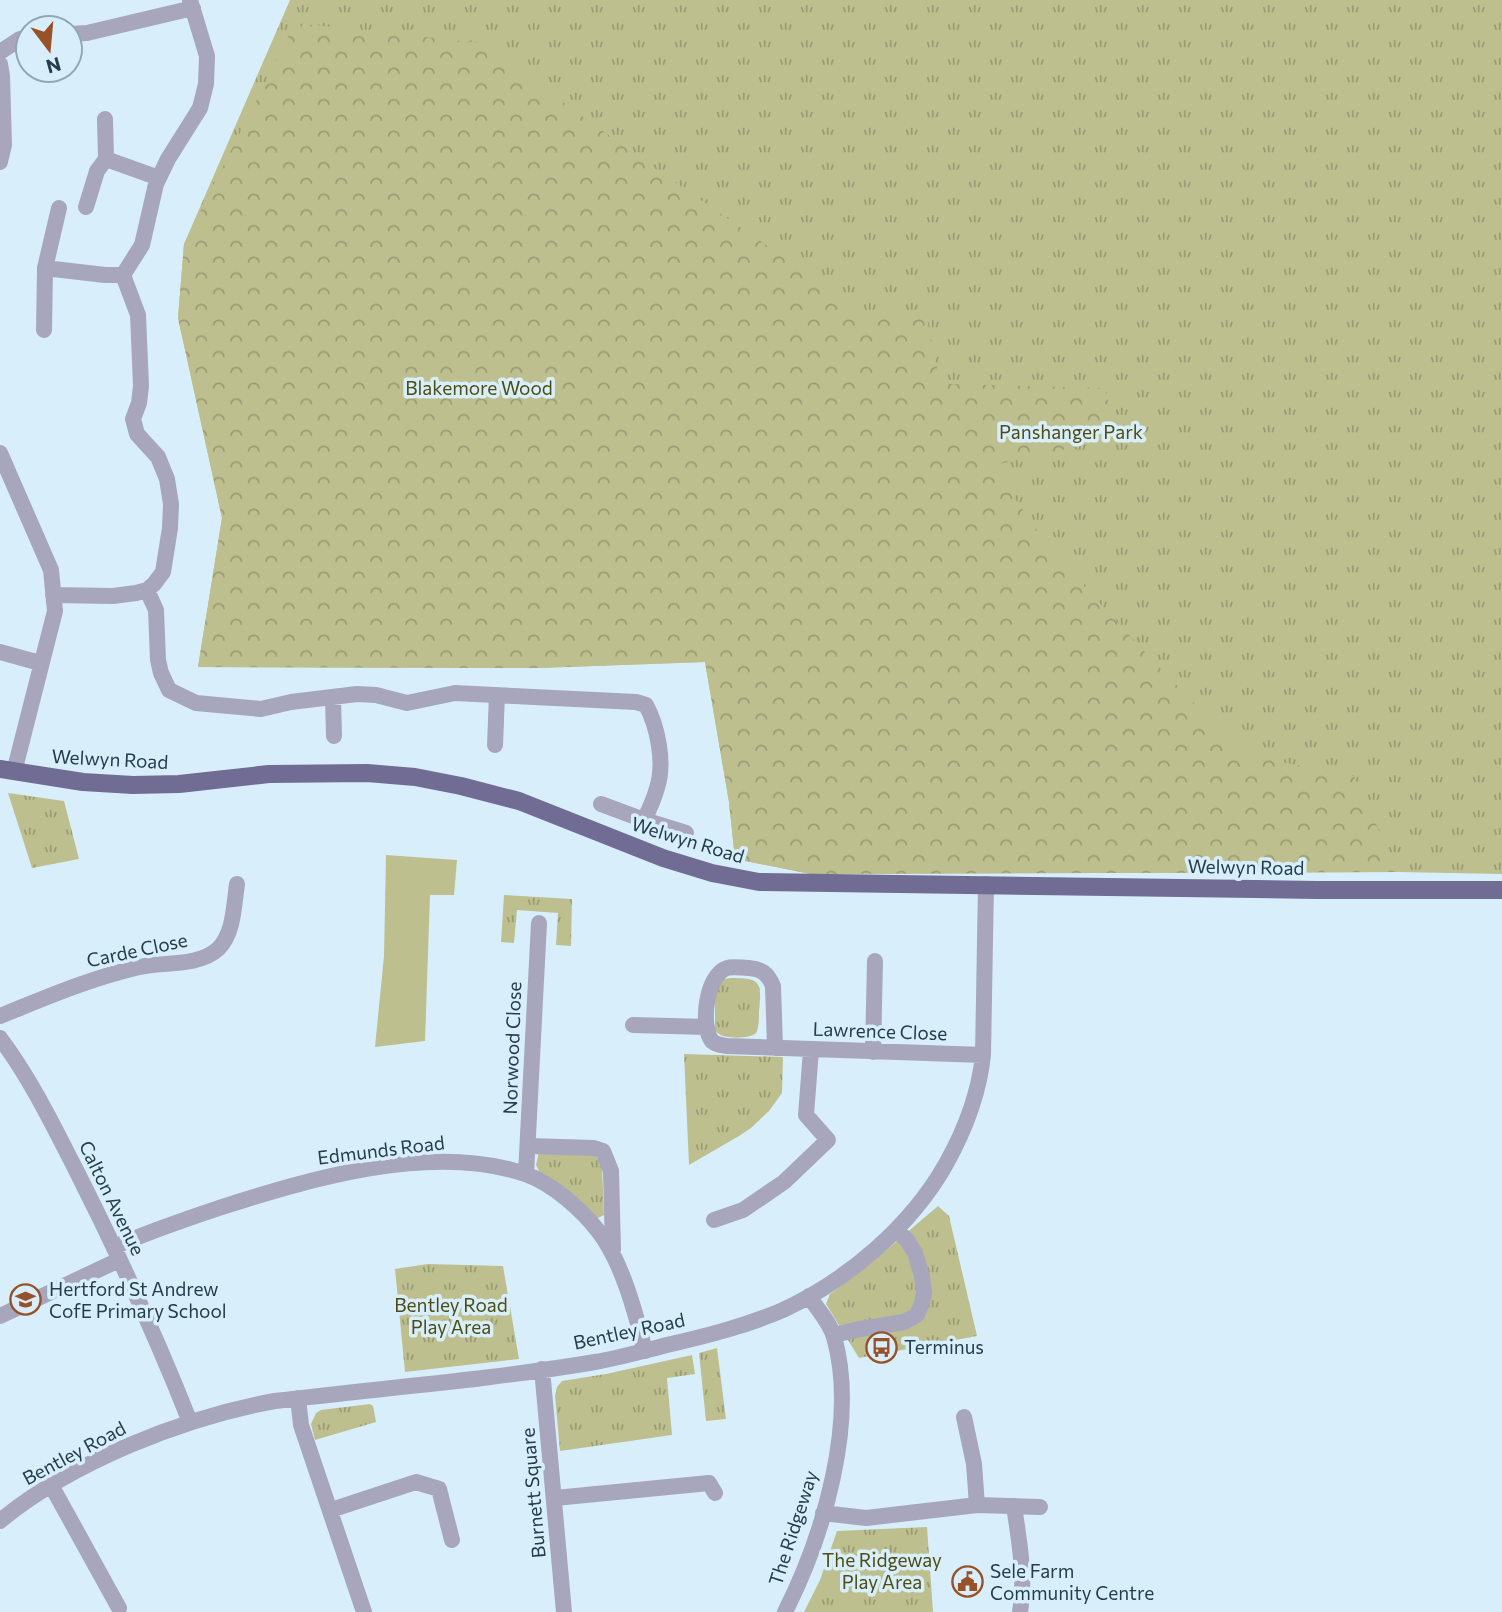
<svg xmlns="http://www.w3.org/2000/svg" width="1502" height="1612" viewBox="0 0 1502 1612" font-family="Commissioner,sans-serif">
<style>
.grass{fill:url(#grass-tufts)}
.forest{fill:url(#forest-crowns)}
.garden{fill:#bebf8e}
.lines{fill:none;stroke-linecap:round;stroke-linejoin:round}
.minor{stroke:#a7a6bd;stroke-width:16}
.major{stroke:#706c94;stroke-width:18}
.labels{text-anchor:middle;stroke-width:7;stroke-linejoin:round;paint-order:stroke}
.park-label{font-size:19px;fill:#4c4c13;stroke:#d8effb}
.street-label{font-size:19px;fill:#243d49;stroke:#d8effb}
.poi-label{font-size:19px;fill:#243d49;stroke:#d8effb;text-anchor:start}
</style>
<defs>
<pattern id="grass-tufts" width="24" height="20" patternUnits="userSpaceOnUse" patternTransform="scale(1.75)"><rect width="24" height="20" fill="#bebf8e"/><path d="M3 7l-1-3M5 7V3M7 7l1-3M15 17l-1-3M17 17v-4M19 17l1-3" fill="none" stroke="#9a9c76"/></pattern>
<pattern id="forest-crowns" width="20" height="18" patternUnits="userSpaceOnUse" patternTransform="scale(1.75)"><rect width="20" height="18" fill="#bebf8e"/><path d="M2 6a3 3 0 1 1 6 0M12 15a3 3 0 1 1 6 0" fill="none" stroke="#9a9c76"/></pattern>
</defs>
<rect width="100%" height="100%" fill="#d8effb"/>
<!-- grass -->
<path class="grass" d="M290 0H1502V874L1398 872 811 874 735 859 729 802 705 662 538 668 198 667 222 518 178 318 184 244Z
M8 793 64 801 79 859 32 868Z
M504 895 572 899 571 946 556 945 558 913 517 910 514 943 501 942Z
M731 978C761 978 762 982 759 1011 759 1017 759 1028 756 1033 751 1039 725 1039 719 1034 717 1033 716 1031 715 1030V988L724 979Z
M684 1054 783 1057 782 1093 769 1111 751 1128 739 1136 689 1165Z
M588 1151 598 1158 602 1165 604 1215 598 1218 541 1175 536 1165 539 1152Z
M938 1206 949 1216 977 1336 859 1358 826 1304 830 1294 870 1264Z
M428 1264 503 1266 519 1359 405 1372 395 1269Z
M717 1348 726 1419 706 1421 699 1353Z
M692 1355 695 1374 667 1378 672 1435 560 1451 555 1396 557 1387 562 1381 606 1374Z
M370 1404 373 1406 376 1422 315 1440 311 1424 316 1413 321 1410Z
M927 1527 933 1612H804L820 1580 837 1531Z"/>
<!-- forest -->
<path class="forest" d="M295 23 481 43 650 165 862 311 926 314 939 378 950 384 1104 388 1107 396 1113 438 995 465 999 476 1053 553 1158 666 1245 755 1354 776 1398 872 811 874 735 859 729 802 705 662 538 668 198 667 222 518 178 318 184 244Z"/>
<!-- garden -->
<path class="garden" d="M386 855 457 860 454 895H430L425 1041 375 1047 384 956Z"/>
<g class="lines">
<!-- minor -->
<path class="minor" d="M70 34 87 33 193 8
M0 52 20 39 28 37
M0 64 2 76 4 145 0 162
M106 159 159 178
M86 207 97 171 106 159 105 119
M45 268 105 275H123
M44 330 45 268 59 208
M0 453 51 570 55 611 14 772
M147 590 156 610 158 660 161 673 169 690 196 703 261 709 291 702 357 694 376 695 407 703 455 693 636 702 646 705C658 727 665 764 657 788 654 799 649 810 644 820
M53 595 113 596 136 593 147 590 154 584 163 572 170 528 171 504 167 479 158 457 137 434 133 419 139 403 141 386 138 315 123 275 142 245 156 184 168 159 200 108 206 84 207 56 190 0
M0 652 40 663
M333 697 334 736
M495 745 497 695
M601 804 644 820 686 833
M0 1016C40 1000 79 983 120 972 131 969 141 966 152 965 172 963 202 964 218 949 234 934 234 904 237 884
M633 1025 707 1027
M0 1038C30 1078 52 1123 75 1168 117 1251 156 1336 190 1422
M775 1048 773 986C768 974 762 969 749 968 742 968 733 966 727 968 706 975 700 1026 712 1041 716 1045 721 1045 727 1046L983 1055
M873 1052 875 961
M529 1146 594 1148 603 1151 611 1171 613 1250
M526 1174 539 923
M714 1220 743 1210 784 1182 828 1140 806 1115 811 1050
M114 1247C148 1232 183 1220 219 1208 309 1179 432 1142 525 1174 552 1183 582 1210 599 1232 622 1262 636 1314 645 1351
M0 1316 119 1260
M834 1335 860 1329 904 1322 917 1315 922 1303 924 1293 922 1276 915 1253 907 1240 896 1230
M542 1369 564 1612
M298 1398 301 1425 364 1612
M964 1417 974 1464 977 1505
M51 1485 119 1608
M555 1498 709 1483 715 1493
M1014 1506C1019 1540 1026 1578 1020 1612
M331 1510 416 1482 439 1489 452 1540
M823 1513 866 1518 977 1505 1040 1507
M0 1521C71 1462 185 1417 275 1401 382 1388 489 1380 595 1362 619 1358 643 1351 667 1345 706 1336 746 1326 783 1310 848 1280 911 1226 946 1164 965 1130 979 1094 983 1055L986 884
M785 1612C823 1537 858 1421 834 1337 830 1322 817 1309 809 1296"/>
<!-- major -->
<path class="major" d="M0 769 83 782 133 785 179 784 269 774 367 773 415 777 461 786 519 801 663 858 712 873 759 882 1317 890H1502"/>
</g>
<!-- icons -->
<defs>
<symbol id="school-ring" viewBox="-11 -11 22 22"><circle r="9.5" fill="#d8effb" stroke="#975229" stroke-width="1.5"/><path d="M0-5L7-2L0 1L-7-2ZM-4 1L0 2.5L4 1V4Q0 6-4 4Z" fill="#975229"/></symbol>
<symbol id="bus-ring" viewBox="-11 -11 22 22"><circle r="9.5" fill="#d8effb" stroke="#975229" stroke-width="1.5"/><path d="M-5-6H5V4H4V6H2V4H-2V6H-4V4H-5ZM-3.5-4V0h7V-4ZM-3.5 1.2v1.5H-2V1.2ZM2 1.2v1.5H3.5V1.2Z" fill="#975229"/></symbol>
<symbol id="civic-ring" viewBox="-11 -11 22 22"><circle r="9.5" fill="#d8effb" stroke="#975229" stroke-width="1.5"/><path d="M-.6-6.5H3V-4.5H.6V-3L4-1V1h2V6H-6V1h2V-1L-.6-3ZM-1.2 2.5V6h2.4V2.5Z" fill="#975229"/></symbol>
</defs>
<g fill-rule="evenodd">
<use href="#school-ring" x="8" y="1282" width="35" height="35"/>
<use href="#bus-ring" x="864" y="1330" width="35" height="35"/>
<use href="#civic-ring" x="950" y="1564" width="35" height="35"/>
</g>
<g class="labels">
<!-- park labels -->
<g class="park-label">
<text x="479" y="395">Blakemore Wood</text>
<text x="1071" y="439">Panshanger Park</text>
<text x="451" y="1312">Bentley Road<tspan x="451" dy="22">Play Area</tspan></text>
<text x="882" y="1567">The Ridgeway<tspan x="882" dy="22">Play Area</tspan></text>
</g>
<!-- street labels -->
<g class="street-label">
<text transform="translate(110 759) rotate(3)" y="7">Welwyn Road</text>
<text transform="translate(688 840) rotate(17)" y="7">Welwyn Road</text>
<text transform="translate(1246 867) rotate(1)" y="7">Welwyn Road</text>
<text transform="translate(137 950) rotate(-12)" y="7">Carde Close</text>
<text transform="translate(880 1031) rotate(2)" y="7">Lawrence Close</text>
<text transform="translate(512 1048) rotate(-88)" y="7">Norwood Close</text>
<text transform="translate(381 1150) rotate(-7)" y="7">Edmunds Road</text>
<text transform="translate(112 1198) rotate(64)" y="7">Calton Avenue</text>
<text transform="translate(629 1331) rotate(-12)" y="7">Bentley Road</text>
<text transform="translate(74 1453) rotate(-28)" y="7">Bentley Road</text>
<text transform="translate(533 1493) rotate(-95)" y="7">Burnett Square</text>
<text transform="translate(793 1528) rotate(-72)" y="7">The Ridgeway</text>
</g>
<!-- poi labels -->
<g class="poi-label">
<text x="49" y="1296">Hertford St Andrew<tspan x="49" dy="22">CofE Primary School</tspan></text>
<text x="904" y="1354">Terminus</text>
<text x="990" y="1578">Sele Farm<tspan x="990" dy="22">Community Centre</tspan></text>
</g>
</g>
<!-- north arrow -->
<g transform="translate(49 49) rotate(164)"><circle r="33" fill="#d8effb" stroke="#90a8b4" stroke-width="2"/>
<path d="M0-5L12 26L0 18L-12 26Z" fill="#975229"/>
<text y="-10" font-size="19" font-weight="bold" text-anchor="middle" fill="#243d49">N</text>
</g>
</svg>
